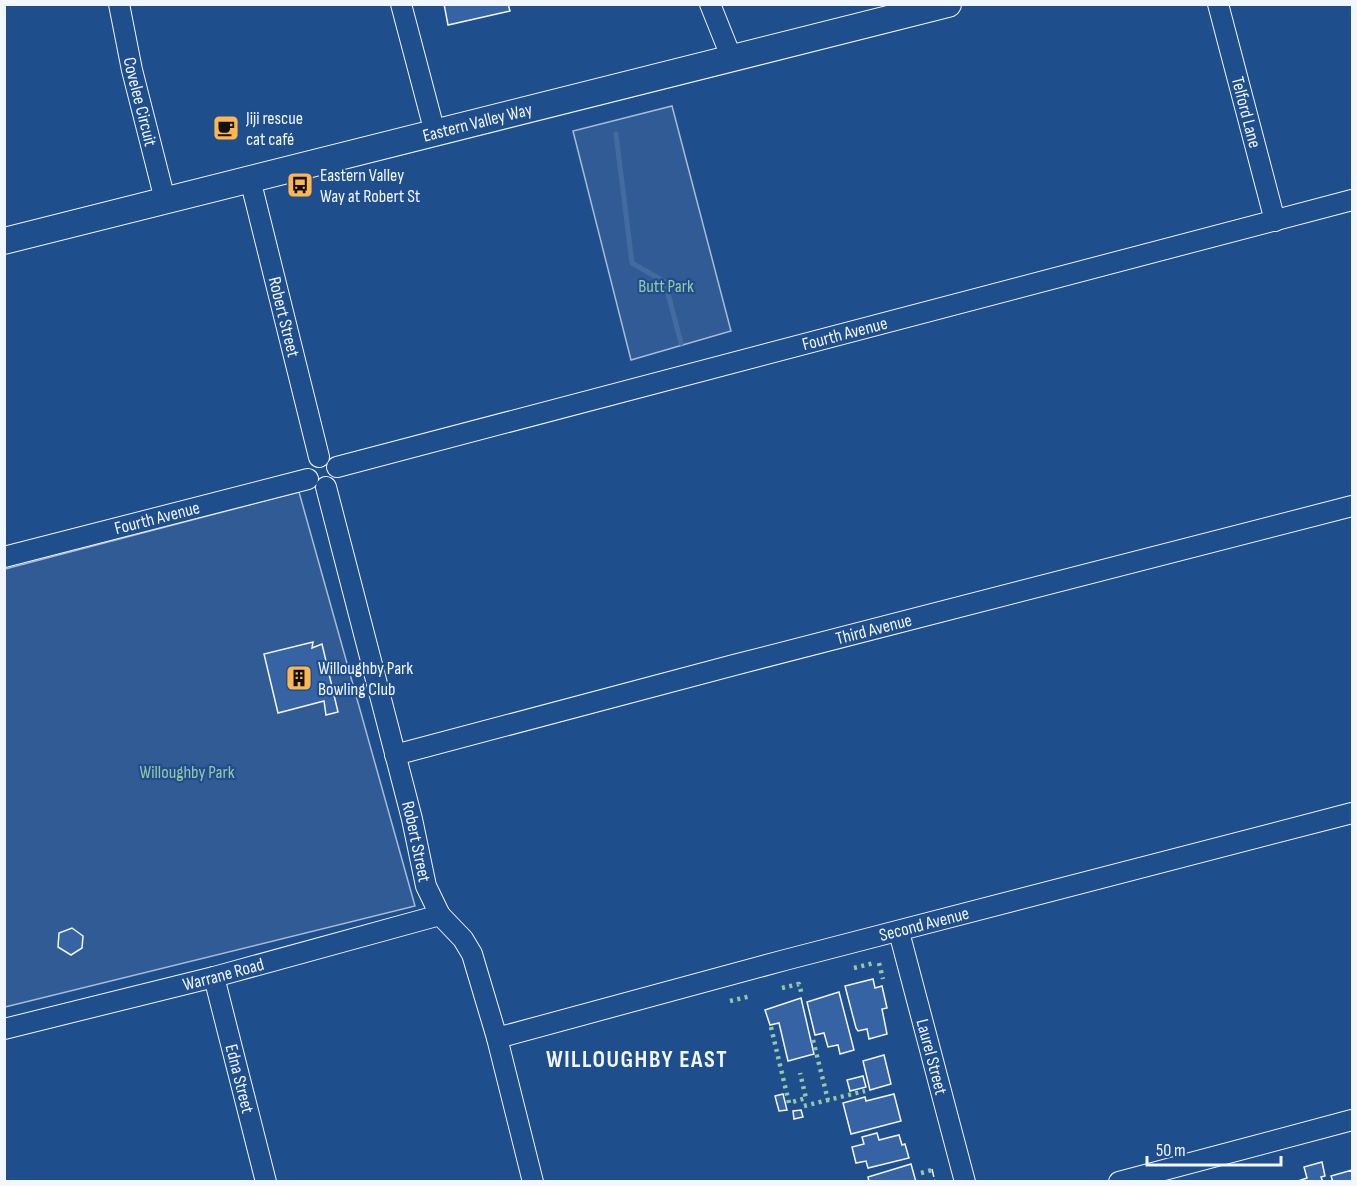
<svg xmlns="http://www.w3.org/2000/svg" width="1357" height="1186" viewBox="0 0 1357 1186" font-family="'Sofia Sans Condensed',sans-serif">
<style>
.built{fill:#305b95;stroke:#a8bbd7;stroke-width:1.5}
.lines{fill:none;stroke-linecap:round;stroke-linejoin:round}
.stream{stroke:#446ba0;stroke-width:5}
.building{fill:#3563a3;stroke:#f2f6ff;stroke-width:1.5}
.minor-casing{stroke:#f2f6ff;stroke-width:22}
.major-casing{stroke:#f2f6ff;stroke-width:28}
.minor{stroke:#1f4e8c;stroke-width:20}
.major{stroke:#1f4e8c;stroke-width:26}
.hedge{stroke:#97c8a6;stroke-width:4.5;stroke-dasharray:3 4.5;stroke-linecap:butt}
.fence{stroke:#f2f6ff;stroke-width:1.5;stroke-dasharray:8 3;stroke-linecap:butt}
.labels{text-anchor:middle;stroke-width:4.5;stroke-linejoin:round;paint-order:stroke}
.street-label{font-size:18px;fill:#f2f6ff;stroke:#1f4e8c}
.poi-label{font-size:18px;fill:#f2f6ff;stroke:#1f4e8c;text-anchor:start}
.park-label{font-size:18px;fill:#97c8a6;stroke:#1f4e8c}
.district-label{font-size:24px;font-weight:bold;letter-spacing:1.5px;fill:#f2f6ff;stroke:#1f4e8c}
</style>
<rect width="100%" height="100%" fill="#1f4e8c"/>
<!-- built -->
<path class="built" d="M672 106 731 331 631 360 573 131Z
M299 492 415 906 5 1007V569Z"/>
<g class="lines">
<!-- stream -->
<path class="stream" d="M616 134 632 263 665 282 681 343"/>
</g>
<!-- building -->
<path class="building" d="M444 4H508L510 11 448 25Z
M313 642 312 648 322 644 338 712 326 715 324 701 278 713 264 654Z
M72 928 83 936 82 948 71 955 58 947 59 933Z
M873 979 875 988 882 986 887 1008 882 1009 887 1034 869 1039 867 1029 858 1031 856 1028 845 986Z
M839 992 854 1050 840 1054 838 1045 828 1047 824 1033 815 1035 807 1002Z
M801 998 814 1054 788 1061 779 1023 770 1025 765 1010Z
M884 1055 891 1084 870 1090 863 1061Z
M863 1076 866 1087 850 1091 847 1080Z
M783 1094 787 1110 779 1111 775 1096Z
M894 1094 901 1121 851 1134 843 1103 865 1097 866 1101Z
M801 1110 803 1117 794 1119 793 1111Z
M877 1133 879 1140 899 1135 902 1145 905 1144 909 1158 868 1168 866 1161 856 1163 852 1147 864 1144 862 1137Z
M1322 1162 1325 1176 1321 1177 1323 1182H1295L1307 1178 1304 1167Z
M911 1164 916 1182H869L868 1177Z
M1352 1170V1182H1333L1331 1176Z"/>
<g class="lines">
<defs>
<g id="minor">
<path id="s1" d="M119 4 132 70 165 200"/>
<path d="M401 4 435 133"/>
<path d="M710 4 732 59"/>
<path id="s2" d="M1218 4 1275 221"/>
<path id="s3" d="M250 179 319 457"/>
<path id="s4" d="M337 467 1352 200"/>
<path id="s5" d="M326 487 412 819 426 886 440 915 463 939 472 954 497 1038 533 1182"/>
<path id="s6" d="M4 557 308 479"/>
<path id="s7" d="M395 755 734 665 1352 506"/>
<path id="s8" d="M899 932 965 1182"/>
<path id="s9" d="M214 977 266 1182"/>
<path id="s10" d="M4 1029 214 977 440 915"/>
<path id="s11" d="M497 1038 785 960 1352 813"/>
<path d="M1119 1182 1352 1120"/>
</g>
<g id="major">
<path id="s12" d="M4 241 948 4"/>
</g>
</defs>
<!-- minor casing -->
<use href="#minor" class="minor-casing"/>
<!-- major casing -->
<use href="#major" class="major-casing"/>
<!-- minor -->
<use href="#minor" class="minor"/>
<!-- major -->
<use href="#major" class="major"/>
<!-- hedge -->
<path class="hedge" d="M879 963 883 979
M854 968 874 963
M782 988 799 984 802 995
M730 1001 751 996
M771 1027 789 1103 806 1098 800 1073
M813 1040 828 1100 865 1091
M804 1106 828 1100
M921 1173 932 1170"/>
<!-- fence -->
<path class="fence" d="M932 1169 935 1182"/>
</g>
<!-- icons -->
<defs>
<symbol id="cafe-square" viewBox="-11 -11 22 22"><rect x="-9" y="-9" width="18" height="18" rx="4" fill="#ffb74d" stroke="#1f4e8c"/><path d="M-5.5-4.5H6V0H3Q3 3.5 0 3.5H-2.5Q-5.5 3.5-5.5 0ZM3-3.2v2h1.7v-2ZM-6 4.5H4V6H-6Z" fill="#111"/></symbol>
<symbol id="bus-square" viewBox="-11 -11 22 22"><rect x="-9" y="-9" width="18" height="18" rx="4" fill="#ffb74d" stroke="#1f4e8c"/><path d="M-5-6H5V4H4V6H2V4H-2V6H-4V4H-5ZM-3.5-4V0h7V-4ZM-3.5 1.2v1.5H-2V1.2ZM2 1.2v1.5H3.5V1.2Z" fill="#111"/></symbol>
<symbol id="building-square" viewBox="-11 -11 22 22"><rect x="-9" y="-9" width="18" height="18" rx="4" fill="#ffb74d" stroke="#1f4e8c"/><path d="M-4-6H4V6H1V3H-1V6H-4ZM-2.5-4.3h1.7v1.8h-1.7ZM.8-4.3h1.7v1.8H.8ZM-2.5-1h1.7V.8h-1.7ZM.8-1h1.7V.8H.8Z" fill="#111"/></symbol>
</defs>
<g fill-rule="evenodd">
<use href="#cafe-square" x="211" y="113" width="30" height="30"/>
<use href="#bus-square" x="285" y="170" width="30" height="30"/>
<use href="#building-square" x="284" y="663" width="30" height="30"/>
</g>
<g class="labels">
<!-- street labels -->
<g class="street-label">
<text dy="6" stroke="none"><textPath href="#s1" startOffset="100">Covelee Circuit</textPath></text>
<text dy="6" stroke="none"><textPath href="#s2" startOffset="112">Telford Lane</textPath></text>
<text dy="6" stroke="none"><textPath href="#s12" startOffset="488">Eastern Valley Way</textPath></text>
<text dy="6" stroke="none"><textPath href="#s3" startOffset="142">Robert Street</textPath></text>
<text dy="6" stroke="none"><textPath href="#s4" startOffset="525">Fourth Avenue</textPath></text>
<text dy="6" stroke="none"><textPath href="#s6" startOffset="158">Fourth Avenue</textPath></text>
<text dy="6" stroke="none"><textPath href="#s7" startOffset="495">Third Avenue</textPath></text>
<text dy="6" stroke="none"><textPath href="#s5" startOffset="366">Robert Street</textPath></text>
<text dy="6" stroke="none"><textPath href="#s11" startOffset="442">Second Avenue</textPath></text>
<text dy="6" stroke="none"><textPath href="#s10" startOffset="226">Warrane Road</textPath></text>
<text dy="6" stroke="none"><textPath href="#s8" startOffset="129">Laurel Street</textPath></text>
<text dy="6" stroke="none"><textPath href="#s9" startOffset="105">Edna Street</textPath></text>
</g>
<!-- poi labels -->
<g class="poi-label">
<text x="246" y="124">Jiji rescue<tspan x="246" dy="21">cat café</tspan></text>
<text x="320" y="181">Eastern Valley<tspan x="320" dy="21">Way at Robert St</tspan></text>
<text x="318" y="674">Willoughby Park<tspan x="318" dy="21">Bowling Club</tspan></text>
</g>
<!-- park labels -->
<g class="park-label">
<text x="666" y="292">Butt Park</text>
<text x="187" y="778">Willoughby Park</text>
</g>
<!-- district labels -->
<g class="district-label">
<text x="637" y="1067">WILLOUGHBY EAST</text>
</g>
</g>
<!-- border -->
<rect width="1357" height="1186" fill="none" stroke="#f2f6ff" stroke-width="12"/>
<!-- scale -->
<path d="M1147 1156v9h134v-9" fill="none" stroke="#f2f6ff" stroke-width="3"/>
<text x="1156" y="1156" font-size="18" fill="#f2f6ff" stroke="#1f4e8c" stroke-width="4.5" paint-order="stroke">50 m</text>
</svg>
